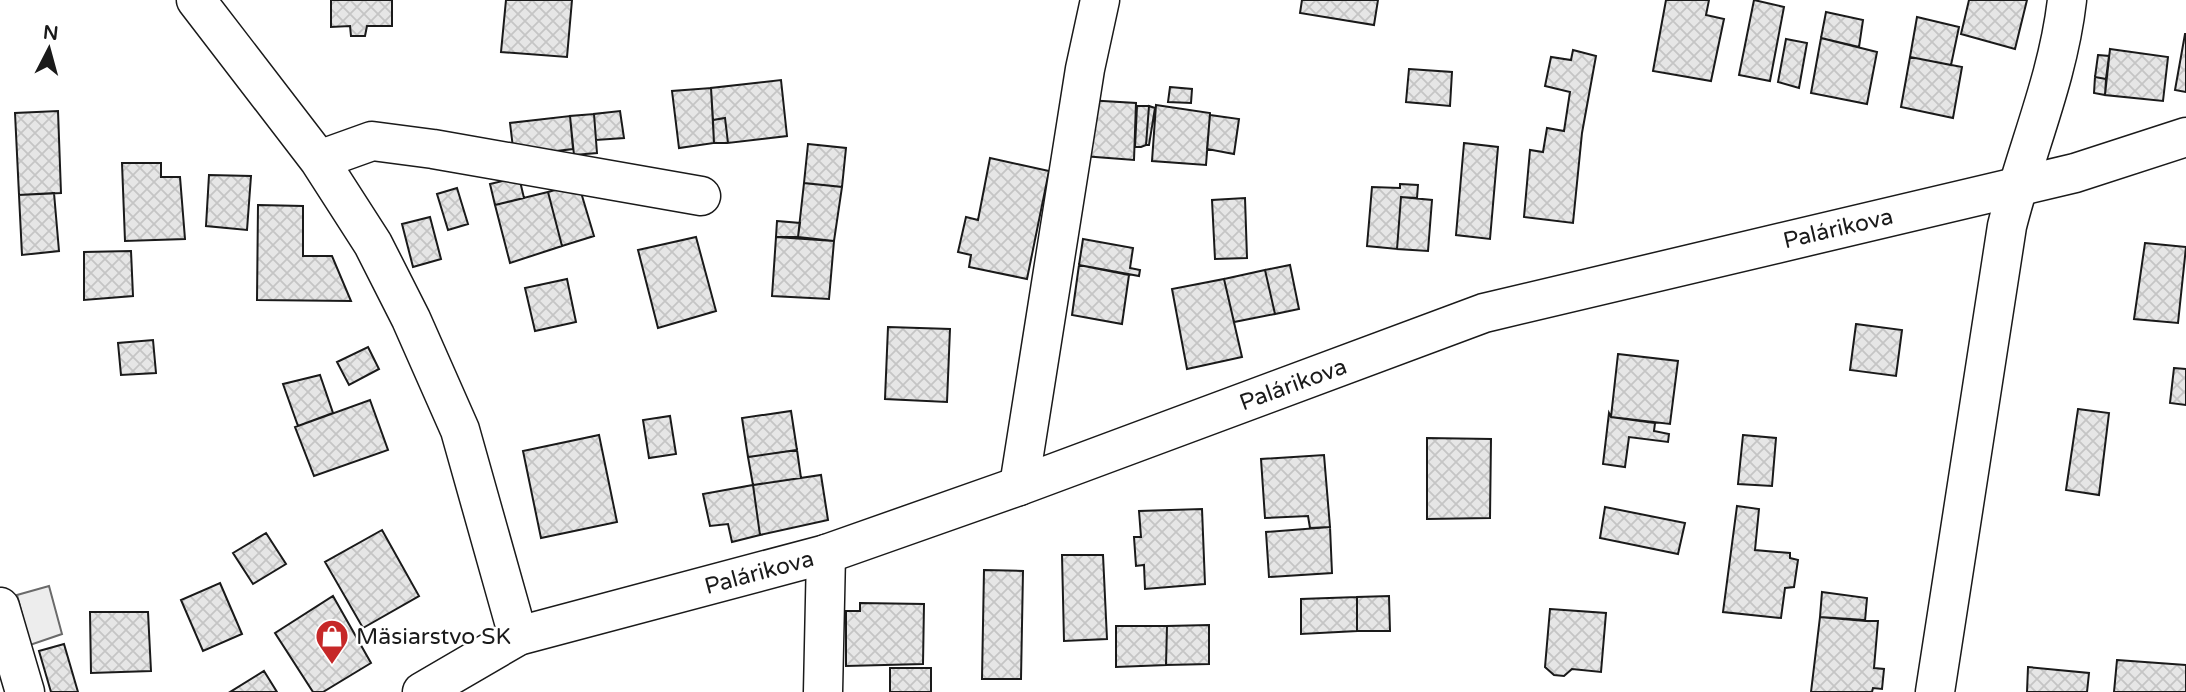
<svg xmlns="http://www.w3.org/2000/svg" width="2186" height="692" viewBox="0 0 2186 692" font-family="'Varela Round',sans-serif">
<style>
.built{fill:#ededed;stroke:#6a6a6a;stroke-width:2}
.building{fill:url(#building-cross-hatch);stroke:#1a1a1a;stroke-width:2}
.lines{fill:none;stroke-linecap:round;stroke-linejoin:round}
.minor-casing{stroke:#1a1a1a;stroke-width:41}
.major-casing{stroke:#1a1a1a;stroke-width:41}
.minor{stroke:#fff;stroke-width:38}
.major{stroke:#fff;stroke-width:38}
.labels{text-anchor:middle;stroke-width:5;stroke-linejoin:round;paint-order:stroke}
.street-label{font-size:23px;fill:#1a1a1a;stroke:#fff}
.poi-label{font-size:23px;fill:#1a1a1a;stroke:#fff;text-anchor:start}
</style>
<defs>
<pattern id="building-cross-hatch" width="8" height="8" patternUnits="userSpaceOnUse" patternTransform="scale(1.75)"><rect width="8" height="8" fill="#e6e6e6"/><path d="M0 0l8 8M0 8l8-8" fill="none" stroke="#c5c5c5"/></pattern>
</defs>
<rect width="100%" height="100%" fill="#fff"/>
<!-- built -->
<path class="built" d="M49 586 62 634 30 645 17 595Z"/>
<!-- building -->
<path class="building" d="M331 0H392V26H367L365 36H351L350 26 331 27Z
M506 0H572L567 57 501 52Z
M1302 0H1378L1374 25 1300 13Z
M1666 0H1709L1706 15 1724 19 1711 81 1653 71Z
M1754 0 1784 7 1770 81 1739 75Z
M1969 0H2027L2015 49 1961 34Z
M1826 12 1863 20 1859 47 1821 38Z
M1917 17 1959 27 1951 65 1910 57Z
M2185 34H2186V92L2175 90Z
M1821 38 1877 52 1867 104 1811 93Z
M1786 39 1807 43 1799 88 1778 82Z
M2110 49 2168 57 2163 101 2105 95Z
M1573 50 1596 56 1582 133 1573 223 1524 217 1530 150 1543 152 1547 128 1564 131 1570 92 1545 86 1551 57 1571 60Z
M2098 55 2109 56 2106 79 2095 77Z
M1910 57 1962 67 1953 118 1901 107Z
M1409 69 1452 72 1450 106 1406 102Z
M2095 77 2106 79 2105 95 2094 93Z
M781 80 787 136 728 143 725 118 713 120 711 88Z
M1170 87 1192 89 1191 103 1168 102Z
M711 88 714 143 679 148 672 91Z
M1086 100 1136 103 1134 160 1083 156Z
M1156 105 1210 113 1206 165 1152 161Z
M1137 106H1149L1146 145 1141 147H1135Z
M1149 106 1155 108 1149 145H1146Z
M58 111 61 193 19 195 15 113Z
M620 111 624 138 596 140 594 114Z
M594 114 597 153 574 155 570 116Z
M1210 115 1239 119 1234 154 1207 149Z
M570 116 573 149 514 156 510 123Z
M725 118 728 143H714L713 120Z
M1464 143 1498 147 1490 239 1456 235Z
M808 144 846 148 842 187 804 183Z
M990 158 1049 171 1027 279 969 267 971 255 958 252 966 217 978 220Z
M122 163H161V177H180L185 239 125 241Z
M209 175 251 176 247 230 206 226Z
M519 177 524 198 495 205 490 184Z
M804 183 842 187 834 241 798 237Z
M1400 184 1418 185 1417 198 1401 197 1397 249 1367 246 1372 187 1400 188Z
M457 188 468 224 448 230 437 194Z
M562 188 580 189 594 236 562 246 548 192Z
M548 192 562 246 510 263 495 205Z
M54 193 59 251 22 255 19 195Z
M1401 197 1432 200 1428 251 1397 249Z
M1245 198 1247 258 1215 259 1212 200Z
M258 205 303 206V256H332L351 301 257 300Z
M430 217 441 259 413 267 402 224Z
M777 221 800 223 798 237H776Z
M696 237 716 311 658 328 638 250Z
M776 237 834 241 829 299 772 296Z
M1083 239 1133 248 1130 268 1140 270 1139 276 1079 265Z
M2145 243 2186 247 2178 323 2134 319Z
M131 251 133 296 84 300V252Z
M1079 265 1129 275 1122 324 1072 315Z
M1290 265 1299 309 1275 314 1265 270Z
M1265 270 1275 314 1234 322 1224 279Z
M567 279 576 322 535 331 525 288Z
M1224 279 1242 357 1187 369 1172 289Z
M1856 324 1902 330 1896 376 1850 370Z
M888 327 950 329 947 402 885 399Z
M153 340 156 373 121 375 118 343Z
M368 347 379 369 349 385 337 362Z
M1618 354 1678 361 1670 424 1611 417Z
M2174 368 2186 369V405L2170 403Z
M320 375 333 413 298 426 283 384Z
M370 400 388 450 314 476 295 427Z
M2078 409 2109 413 2099 495 2066 490Z
M791 411 797 450 748 457 742 418Z
M1609 413 1611 417 1655 423 1654 431 1669 434 1668 442 1629 437 1625 467 1603 464Z
M670 416 676 454 649 458 643 420Z
M599 435 617 522 541 538 523 451Z
M1743 435 1776 438 1772 486 1738 484Z
M1427 438 1491 439 1490 518 1427 519Z
M797 450 801 478 753 485 748 457Z
M1324 455 1330 527 1310 528 1308 516 1265 518 1261 459Z
M821 475 828 520 760 535 753 485Z
M753 485 760 535 732 542 728 524 710 526 703 494Z
M1737 506 1759 509 1755 550 1790 553V558L1798 560 1794 587 1785 588 1781 618 1723 612Z
M1605 507 1685 523 1678 554 1600 538Z
M1202 509 1205 584 1145 589 1144 565 1136 566 1134 537H1141L1139 511Z
M1330 527 1332 573 1269 577 1266 532Z
M382 530 419 596 363 628 325 562Z
M266 533 286 564 253 584 233 553Z
M1062 555H1103L1107 639 1064 641Z
M984 570 1023 571 1021 679H982Z
M220 583 242 634 203 651 181 600Z
M1822 592 1867 598 1865 621 1820 617Z
M333 596 371 663 323 692H313L275 633Z
M1389 596 1390 631H1357V597Z
M1357 597V631L1301 634V599Z
M860 603 924 604 923 664 846 666V611H860Z
M1550 609 1606 613 1601 672 1572 669 1564 676 1554 675 1545 667Z
M90 612H148L151 671 91 673Z
M1820 617 1878 621 1874 668 1884 669 1882 689 1873 688 1872 692H1811Z
M1209 625V664L1166 665 1167 626Z
M1116 626H1167L1166 665 1116 667Z
M64 644 78 692H51L39 651Z
M2117 660 2186 665V692H2114Z
M2028 667 2089 673 2087 692H2027Z
M890 668H931V692H890Z
M264 671 277 692H230Z"/>
<g class="lines">
<defs>
<path id="minor" d="M196 0 319 160 373 244 411 319 460 430 518 636
M319 160 372 141 433 149 701 196
M1019 486 1085 69 1100 0
M0 607 25 692
M823 692 826 554
M1935 692 2007 226C2026 150 2058 79 2067 0"/>
<path id="major" d="M422 692 518 636 826 554 1019 486 1484 313 2075 173 2186 137"/>
</defs>
<!-- minor casing -->
<use href="#minor" class="minor-casing"/>
<!-- major casing -->
<use href="#major" class="major-casing"/>
<!-- minor -->
<use href="#minor" class="minor"/>
<!-- major -->
<use href="#major" class="major"/>
</g>
<!-- icons -->
<defs>
<symbol id="shop-pin" viewBox="-11 -11 22 30"><path d="M0 17L-7.5 6A9.5 9.5 0 1 1 7.5 6Z" fill="#c62828" stroke="#fff"/><path d="M-5-2.5h2.3a2.7 3.5 0 0 1 5.4 0H5L5.5 6h-11ZM-1.5-2.5h3a1.5 2.3 0 0 0-3 0Z" fill="#fff"/></symbol>
</defs>
<g fill-rule="evenodd">
<use href="#shop-pin" x="313" y="617" width="38" height="52"/>
</g>
<g class="labels">
<!-- street labels -->
<g class="street-label">
<text transform="translate(1838 228) rotate(-13)" y="8">Palárikova</text>
<text transform="translate(1293 384) rotate(-20)" y="8">Palárikova</text>
<text transform="translate(759 572) rotate(-15)" y="8">Palárikova</text>
</g>
<!-- poi labels -->
<g class="poi-label">
<text x="356" y="644">Mäsiarstvo SK</text>
</g>
</g>
<!-- north arrow -->
<g transform="translate(49 49) rotate(6)" stroke="#ffffff" stroke-width="5" paint-order="stroke">
<path d="M0-5L12 26L0 18L-12 26Z" fill="#1a1a1a"/>
<text y="-10" font-size="19" font-weight="bold" text-anchor="middle" fill="#1a1a1a">N</text>
</g>
</svg>
